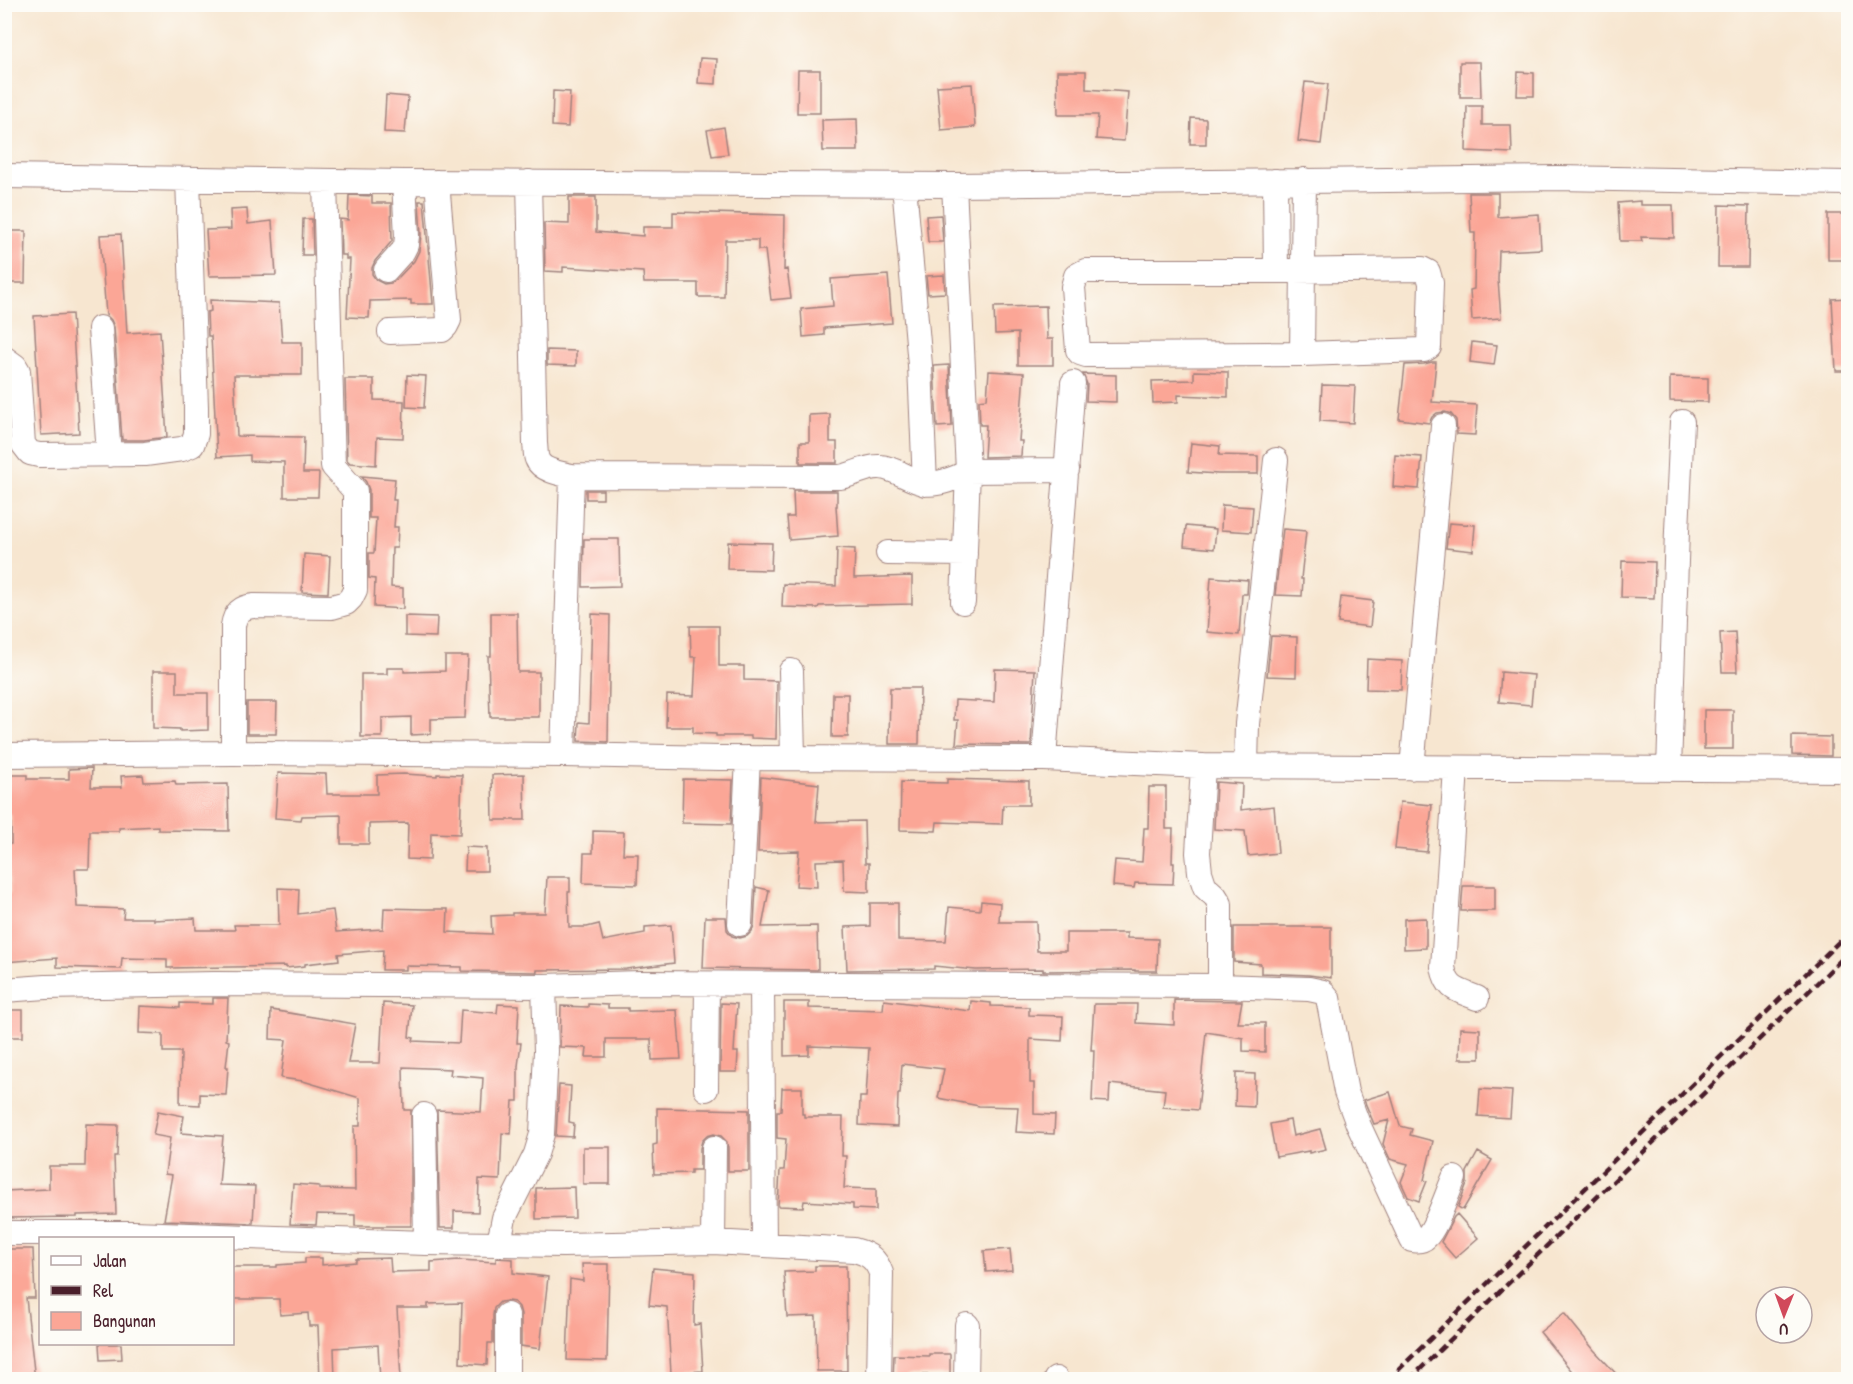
<svg xmlns="http://www.w3.org/2000/svg" width="1853" height="1384" viewBox="0 0 1853 1384" font-family="'Patrick Hand',sans-serif">
<style>
.building{fill:#fba696}
.lines{fill:none;stroke-linecap:round;stroke-linejoin:round}
.minor-casing{stroke:#a0827e;stroke-width:26}
.minor{stroke:#fff;stroke-width:24}
.rail{stroke:#4a1f2b;stroke-width:4.5;stroke-dasharray:9 4.5;stroke-linecap:butt}
</style>
<rect width="100%" height="100%" fill="#fdfcf7"/>
<filter id="ink" filterUnits="userSpaceOnUse"><feTurbulence type="fractalNoise" baseFrequency=".0167" numOctaves="2"/><feDisplacementMap in="SourceGraphic" scale="12" xChannelSelector="R" yChannelSelector="G"/><feConvolveMatrix kernelMatrix="1 2 1 2 8 2 1 2 1" color-interpolation-filters="sRGB"/></filter>
<filter id="wash" filterUnits="userSpaceOnUse"><feTurbulence type="fractalNoise" baseFrequency=".008" numOctaves="4" result="noise"/><feDisplacementMap in="SourceGraphic" scale="24" xChannelSelector="R" yChannelSelector="G"/><feGaussianBlur stdDeviation="1.35" result="paint"/><feColorMatrix in="noise" values="0 0 0 0 0 0 0 0 0 0 0 0 0 0 0 0 0 1.4 0 .05"/><feComposite in="paint" operator="in"/></filter>
<g filter="url(#wash)">
<rect width="100%" height="100%" fill="#f7e6d0"/>
<g id="blocks">
<!-- building -->
<path class="building" d="M700 58 717 59 716 84 698 83Z
M1460 62H1480L1481 97H1460Z
M798 70H820V113H797Z
M1057 71H1086V89L1128 92 1124 141 1096 139 1098 115H1058Z
M1518 72 1534 73V96H1517Z
M1305 82 1328 84 1321 144 1298 141Z
M972 84 975 127 941 130 937 86Z
M553 91 570 92 568 127 552 126Z
M386 95 408 97 405 133 384 132Z
M1467 106H1482V125H1511L1512 153 1466 151Z
M1191 118 1206 119V144H1190Z
M857 119 858 151H823L822 120Z
M724 127 728 154 712 156 707 130Z
M1469 193H1498V217L1539 214 1541 249 1499 251 1498 280 1501 318 1472 320 1470 290 1474 289 1475 233H1471Z
M349 195 372 196V203H391L392 241 375 261 372 268V274L376 280 384 284 391 283 397 279 414 261 419 251 421 235 419 201H424L433 304H411V300L370 301 369 318 347 317 350 259H346V255H341L340 219 348 220Z
M569 197H596V232L643 236V227H673V212L785 215 784 270 787 269 791 298 771 300 765 250H758V240H725L724 297H698V283H644L643 272 563 267V272L545 271 544 223 569 224Z
M1640 201V205H1673L1674 238 1641 237 1642 241H1620L1618 203Z
M1719 205 1749 206 1748 267H1718Z
M247 209 248 224 272 221 276 275 209 276 206 230 231 229 230 210Z
M1828 214H1846L1847 260H1828Z
M941 215 943 242H928L926 216Z
M303 219H312L313 255H302Z
M4 231H26L25 283H4Z
M121 234 127 333 160 331 167 437 144 440H122L114 327 111 320 106 315 100 235Z
M888 275 892 323 824 328V335L803 337 801 309 833 306 831 279Z
M944 275 945 293 928 294 926 276Z
M1847 298 1848 371H1836L1832 299Z
M210 300 279 303 282 342H302V375H234L237 436 304 437 303 473H319L318 497H284V462L250 461V455L217 457 211 336H208L207 312 211 311Z
M1046 306 1047 339H1053V365H1018V333L995 334 994 307Z
M72 314 79 433 41 435 34 316Z
M1472 342 1497 345 1494 365 1470 362Z
M547 350 576 351V366L547 365Z
M1432 362H1436L1432 402 1477 405 1475 435 1457 434 1456 420 1451 414 1445 412 1437 413 1432 417 1429 423 1399 419 1405 365 1424 364Z
M949 365 952 426 937 427 934 366Z
M989 371 1024 373 1019 441H1022L1021 456 984 457 986 425H980L979 400 987 399Z
M1194 371 1228 372V397L1178 395V402L1153 403 1152 381 1194 380Z
M1083 374 1116 375V402L1086 401 1087 384Z
M407 375 426 376 424 408 406 407Z
M1670 377 1708 378V402L1670 401Z
M345 379H374V400L404 401 403 438 377 437 376 465 350 463 347 460Z
M1322 385 1355 386 1353 423 1320 421Z
M830 414V442H837V463H800V442H809V415Z
M1191 443 1220 446 1219 455 1258 456V474H1218L1188 472Z
M1395 455 1422 457 1419 489 1393 487Z
M361 476 395 479 393 500H396L394 527H398L397 548H392L391 587 403 588V609L374 607 375 579 369 578V553H374L376 518H369V490L366 482Z
M586 490H603V499H586Z
M793 491H837V506H836L838 536 789 540 787 517H794Z
M1222 505 1253 507 1251 532 1221 530Z
M1449 523 1475 525 1473 551 1446 548Z
M1186 526 1216 529 1214 549 1184 546Z
M1283 529 1306 531 1301 579H1303L1302 596 1275 595Z
M584 539H619L620 586 583 587Z
M728 542 772 543 771 570 727 569Z
M837 548 855 549 854 578 912 576V604L819 606 818 608 782 607 783 584 836 586Z
M304 554 330 556 328 593 302 592Z
M1622 561 1655 562 1654 598 1621 597Z
M1211 577 1248 580 1247 594H1242L1239 635 1207 632Z
M1341 597 1373 601 1370 627 1338 623Z
M491 613H517L518 672H539V717H490L488 656H491Z
M592 614 610 615 608 742 578 741 579 722 589 723Z
M405 616 437 617 436 637 405 636Z
M690 626H719V666H744V680L777 681 776 739 751 738V736H716V734L693 733V727H666L667 695 694 696 696 657H691Z
M1735 632 1737 672H1722L1720 633Z
M1271 636 1297 637 1296 677 1267 676Z
M445 656H468L465 718 431 719V734L411 735V717L382 718V737H361V674H387V668H404V672L445 671Z
M1367 659 1402 661 1401 690 1366 689Z
M995 669 1035 670 1031 745 956 744 958 720H954L955 700 994 702Z
M153 671H177V693H208V730L180 731V729L153 728Z
M1501 672 1534 675 1531 705 1499 702Z
M890 688H920L919 744H889Z
M833 694H848V737H832Z
M247 702H277L276 734H247Z
M1704 710H1733V749H1704Z
M1792 736 1831 737V756L1792 755Z
M92 768 91 787H122L121 776 143 775 144 782 175 781 176 785 228 784 229 831 158 830V826L119 828V831H90L89 869H75L77 907 124 909 123 918H153V920L195 918 196 930H235L234 925H279L278 888 299 889 298 914 333 910 336 932 383 929 384 908 424 909H448L447 932 492 934 491 916 512 915V913H545L547 877H570V892H568L569 927H587L599 924 603 941 645 933V927L671 925 674 963 626 969 537 970V972L462 971V967L406 966V970H382L383 950 338 954 339 960 305 964V966L286 968V966L167 968V959L122 958 121 969 57 967V958L4 962V893H10L7 844H11V815H4V775H27V779H69V769Z
M278 773 326 774 327 794H377V775L404 774 437 776V774L462 775 460 834 431 833 430 860 407 859 408 823 369 824V844H341V815L302 816 301 820 275 818Z
M524 774 525 820H493L492 775Z
M761 777 819 784 816 822 864 821 865 863H869V892L844 891 843 860 816 861 817 887 796 886 799 851 758 852Z
M683 779 733 780 731 824 682 823Z
M947 779 1029 781V805H1003L1002 824 937 822 936 831 900 830 901 782 947 783Z
M1216 782 1242 784 1241 810 1274 806 1278 853 1248 856 1245 831 1214 829Z
M1149 787H1166V829H1173L1172 863H1174L1173 884 1135 883 1134 888 1113 886 1115 860 1142 862 1144 828H1148Z
M1400 802 1432 805 1427 852 1395 849Z
M593 831 624 832 623 854H638L637 885 583 883 584 853H593Z
M466 847 487 848V871H465Z
M1463 886H1495V911H1461Z
M756 887 769 890 762 927 817 926 818 970 703 968 705 917H726L727 930 732 936 740 938 747 936 752 931 754 925Z
M981 901 1000 903 999 922H1036L1037 951H1066V933H1127V938L1158 939 1157 971H1135V970L1043 971V969L976 970 934 966V969L847 970 845 927 870 926V903H898V940L946 941 949 907 980 910Z
M1426 918V948L1404 949V919Z
M1234 927H1331V978L1309 975 1261 973V964L1234 962Z
M213 998H228L226 1040 229 1041 226 1067H228L226 1095 200 1094V1105L180 1104 181 1052H163V1034L139 1033 140 1006 180 1008V1003L213 1004Z
M884 1000 970 1011 971 1001 991 1003V1006L1029 1007V1015L1063 1016 1062 1041 1030 1039V1083H1034V1114L1055 1115 1054 1134 1016 1132 1018 1107 979 1106 938 1098 944 1069 902 1064 900 1094H898L897 1127 859 1125 860 1097H866L869 1048 809 1046V1055L784 1056V1002H809V1008L883 1010Z
M1174 1000 1242 1001 1238 1023H1265V1052L1243 1051V1038L1206 1032 1198 1110 1163 1107 1165 1090 1110 1084 1109 1102 1092 1101 1094 1050H1091L1094 1004H1137L1136 1023 1174 1025Z
M383 1003 412 1005 409 1037 414 1038 413 1041 459 1043 461 1010 497 1013 498 1004 519 1005 517 1043H521L518 1066V1101H513L511 1134 502 1133 500 1180 479 1179 478 1212 454 1211V1228H440L437 1110 481 1112 483 1078 450 1075 451 1069 403 1067 404 1110H411V1226H355V1215L317 1214 316 1225 290 1224 293 1184 319 1186V1189L355 1190 354 1126H360V1098L303 1081 281 1078 286 1040 270 1039 271 1010 355 1024 348 1063H380Z
M721 1003 737 1004 734 1052H738L737 1072H720Z
M588 1004 608 1005V1008H628V1011L677 1010 681 1059 652 1060 651 1039H606V1057H586L587 1048 560 1047 561 1006 588 1007Z
M4 1010H23V1037H4Z
M1460 1028 1480 1029V1059H1459Z
M1236 1073 1255 1074 1254 1107 1235 1106Z
M559 1085 571 1086 569 1122 574 1123 573 1137 556 1136Z
M782 1088H802V1114H804V1117H843L842 1156H846L844 1188 876 1189V1210L853 1209V1204L804 1201 803 1207 778 1206 780 1170H784L786 1139 777 1138V1111H781Z
M1480 1089 1512 1091 1510 1118 1478 1116Z
M1390 1092 1400 1126 1412 1129 1410 1135 1433 1141 1424 1180 1427 1181 1419 1201 1408 1197 1401 1182 1408 1164 1390 1159 1383 1144 1389 1120 1374 1124 1364 1100Z
M657 1108 749 1110V1171H728V1148L727 1142 721 1136 714 1134 707 1136 702 1141 700 1148V1170H691V1173L654 1174 653 1145 657 1144Z
M158 1111 184 1116 181 1133 223 1136 219 1185 255 1186 253 1223 164 1220 172 1175 165 1174 170 1138 153 1135Z
M1290 1120 1293 1136 1320 1129 1326 1149 1309 1153V1151L1276 1157 1270 1124Z
M86 1124 118 1125 117 1156H114L116 1214 77 1215V1217L4 1218V1191L49 1189V1166H85Z
M583 1147H610V1184H583Z
M1478 1152 1492 1160 1463 1210 1458 1207 1467 1183V1172Z
M574 1187 575 1218 536 1219V1188Z
M1457 1214 1478 1238 1455 1258 1441 1242 1454 1217Z
M4 1249H33L35 1298H26L35 1380H4Z
M1010 1249 1012 1270 986 1272 984 1251Z
M305 1258H322V1265L356 1262V1259L390 1258 391 1272 431 1271V1262L459 1260 496 1262V1258L513 1259V1273L548 1277 540 1349 521 1346V1314L519 1307 514 1302 508 1301 500 1302 494 1308 493 1315V1343H488L487 1365 460 1363 462 1303 428 1304V1308H397L401 1380H380L378 1345 334 1348 335 1380H320L318 1326H309L308 1313 280 1315 279 1299H232V1267H277V1265L305 1263Z
M582 1264H609L607 1361 567 1360 570 1279 583 1281Z
M815 1266H846L847 1371H817L816 1316 787 1317 784 1272 815 1271Z
M653 1268 695 1272 694 1325 700 1324 703 1371 671 1373 667 1307 649 1305Z
M1564 1313 1594 1350 1622 1380H1580L1570 1369 1540 1332Z
M99 1344H121L122 1359 100 1360Z
M929 1354H950V1375H907L906 1380H893L894 1355 929 1356Z"/>
</g>
</g>
<g filter="url(#ink)">
<use href="#blocks" fill-opacity="0" stroke="#a0827e" stroke-width="1.5"/>
<g class="lines">
<defs>
<path id="minor" d="M4 176 404 182 954 185 1557 178 1848 183
M1275 181 1276 271
M529 182 535 444C536 448 535 454 537 459 541 470 561 474 572 476L840 477C854 475 866 466 880 467 895 468 909 480 924 483 936 486 958 478 968 471L1067 470
M904 185 920 365 925 484
M954 185 968 471 963 602
M386 270 403 251 406 245 407 236 404 182
M100 328 109 455
M390 332 442 330 446 326 449 320 437 182
M1302 354 1424 350 1429 347 1431 283 1428 272 1422 269 1276 271H1085L1076 276 1073 287 1078 350 1080 353 1086 355 1302 354 1304 180
M4 358 15 366 18 371 23 444 30 453 39 455 145 454 182 449 192 445 196 434V407L188 179
M888 553 965 554
M791 671 793 757
M233 753V626C235 613 241 607 254 606L332 607 346 603 351 598 355 590V491L333 466 325 182
M4 755 233 753 563 755 720 758 1044 759 1203 766 1848 770
M563 755 572 476
M1044 759 1073 383
M1203 766 1198 853 1200 872 1205 887 1215 896 1220 904V986
M1246 766 1247 724 1276 460
M1412 768 1443 426
M1456 768 1443 967C1447 990 1458 990 1477 998
M1669 769 1677 531 1682 422
M740 924 748 758
M762 984 764 1245
M4 990 46 987 214 984 544 986 640 983 1220 986 1309 989 1323 992 1328 998 1346 1092 1358 1124 1412 1240C1418 1241 1422 1241 1426 1237 1436 1229 1448 1191 1454 1178
M706 1089 707 984
M424 1115 426 1243
M4 1233H133L426 1243 563 1245 713 1242 854 1250C869 1254 876 1259 881 1273L879 1380
M713 1242 714 1148
M499 1243 504 1218 536 1154 542 1134 546 1051 544 986
M507 1315V1380
M966 1380 967 1325
M1056 1380V1379"/>
</defs>
<!-- minor casing -->
<use href="#minor" class="minor-casing"/>
<!-- minor -->
<use href="#minor" class="minor"/>
<!-- rail -->
<path class="rail" d="M1388 1380 1848 933
M1409 1380 1848 953"/>
</g>
</g>
<!-- margin -->
<rect width="1853" height="1384" fill="none" stroke="#fdfcf7" stroke-width="24"/>
<!-- legend -->
<rect x="39" y="1237" width="195" height="108" fill="#fdfcf7" stroke="#b5a4a5" stroke-width="1.5"/>
<rect x="51" y="1256" width="30" height="9" fill="#ffffff" stroke="#b5a4a5" stroke-width="1.5"/>
<text x="93" y="1267" font-size="18" fill="#4a1f2b">Jalan</text>
<rect x="51" y="1286" width="30" height="9" fill="#4a1f2b" stroke="#b5a4a5" stroke-width="1.5"/>
<text x="93" y="1297" font-size="18" fill="#4a1f2b">Rel</text>
<rect x="51" y="1312" width="30" height="18" fill="#fba696" stroke="#b5a4a5" stroke-width="1.5"/>
<text x="93" y="1327" font-size="18" fill="#4a1f2b">Bangunan</text>
<!-- north arrow -->
<g transform="translate(1784 1315) rotate(181)"><circle r="28" fill="#fdfcf7" stroke="#b5a4a5" stroke-width="1.5"/>
<path d="M0-4.5L10 22L0 15L-10 22Z" fill="#d1495b"/>
<text y="-9" font-size="16" font-weight="bold" text-anchor="middle" fill="#4a1f2b">U</text>
</g>
</svg>
